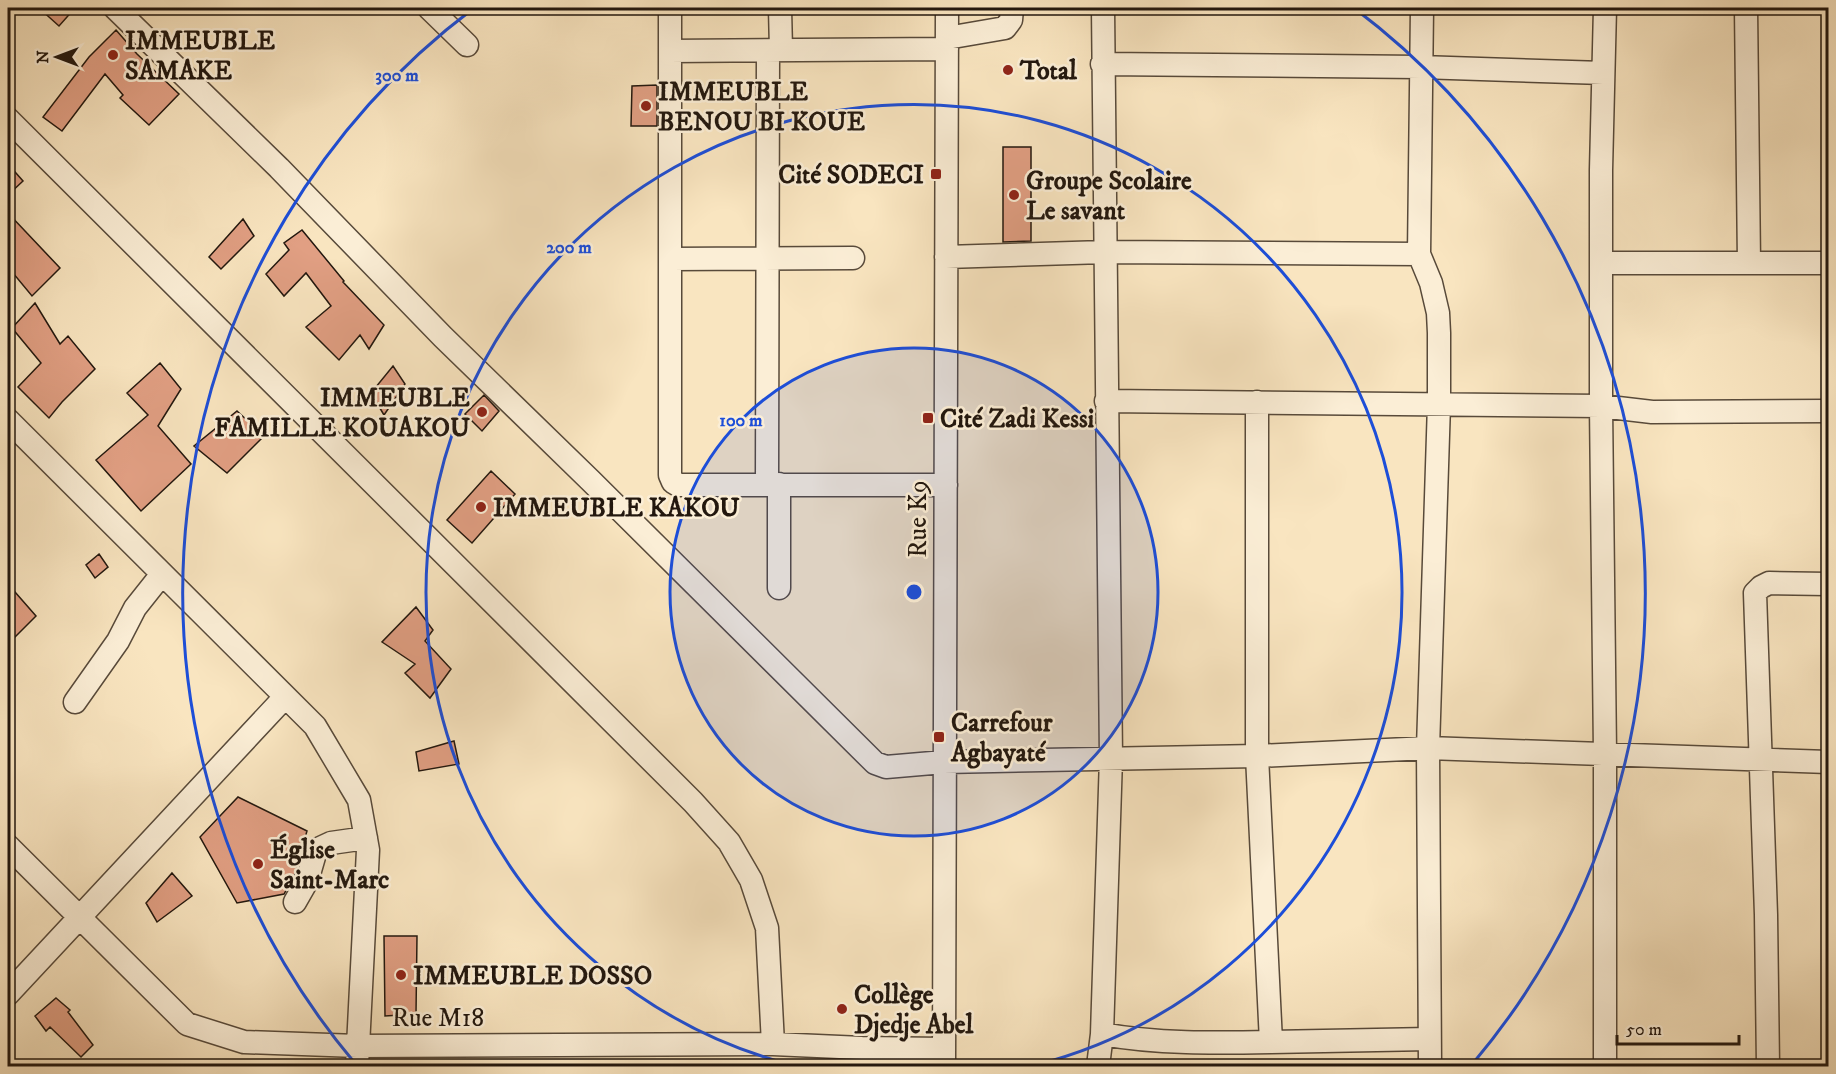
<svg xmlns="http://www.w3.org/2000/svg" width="1836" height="1074" viewBox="0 0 1836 1074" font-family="'IM FELL DW Pica',serif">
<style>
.building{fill:#e19f83;stroke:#22170e;stroke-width:1.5}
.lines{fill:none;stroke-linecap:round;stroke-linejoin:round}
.minor-casing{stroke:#584a3a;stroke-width:25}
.minor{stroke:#fbeed6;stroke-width:22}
.ring{fill:none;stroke:#1d4ed8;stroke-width:3}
.poi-dot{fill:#8f2418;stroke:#fbeed6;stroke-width:2}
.labels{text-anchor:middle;stroke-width:5;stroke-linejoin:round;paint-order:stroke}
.poi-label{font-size:26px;font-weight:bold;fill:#22170e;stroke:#fbeed6;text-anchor:start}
.street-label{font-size:26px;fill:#22170e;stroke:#fbeed6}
.centre{fill:#1d4ed8;stroke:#fbeed6;stroke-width:3}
.ring-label{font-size:18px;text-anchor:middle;font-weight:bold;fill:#1d4ed8;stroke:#fbeed6;stroke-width:5;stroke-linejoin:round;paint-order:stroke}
</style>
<rect width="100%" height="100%" fill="#f9e5c0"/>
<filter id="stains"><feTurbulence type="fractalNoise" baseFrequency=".00333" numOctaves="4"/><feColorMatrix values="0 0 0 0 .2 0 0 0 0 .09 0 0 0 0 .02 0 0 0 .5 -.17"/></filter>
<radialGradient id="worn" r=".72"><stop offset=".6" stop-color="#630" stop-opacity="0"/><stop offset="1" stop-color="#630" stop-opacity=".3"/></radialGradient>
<!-- building -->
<path class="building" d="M39 8H75L59 26Z
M116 30 137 54 179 94 149 125 120 98 123 95 105 74 62 131 43 117 89 57Z
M657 85V126H631L632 86Z
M1003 147H1031V241L1003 242Z
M8 164 23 181 8 195Z
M8 213 60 268 32 296 8 267Z
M243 219 254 236 221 269 209 257Z
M302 230 344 281 343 282 384 325 369 349 360 335 339 360 306 327 331 306 306 273 284 296 266 274 289 250 284 243Z
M35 303 60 344 68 336 95 369 62 402 49 418 18 387 41 363 12 328Z
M160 363 181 389 158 426 191 464 141 511 96 460 148 415 127 393Z
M393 366 405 384 384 415 371 393Z
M484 395 499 411 482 431 465 414Z
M237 411 264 436 227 473 194 446Z
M491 471 515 494 472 543 447 520Z
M99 554 108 567 95 578 86 565Z
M8 584 36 616 8 644Z
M416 607 433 630 425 641 451 669 430 698 405 673 415 664 382 642Z
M454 741 459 764 419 771 416 752Z
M238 797 307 831 294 876 284 894 237 903 200 837Z
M172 873 192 896 157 922 146 903Z
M384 936H417L416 1014 385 1016Z
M56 998 70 1010 68 1012 93 1045 81 1057 50 1027 46 1031 35 1016Z"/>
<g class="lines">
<defs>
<path id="minor" d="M115 8 279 168 443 337 591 481 875 763 886 767 944 762 1257 756 1428 748 1828 762
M429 8 467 45
M670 8V475L673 482 678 485H946
M780 8 781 50
M1103 8 1111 758 1102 1034C1157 1044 1215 1043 1271 1042L1257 756V402
M1422 8 1419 254 1431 283 1438 313 1439 333V404L1428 748 1430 1066
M1605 8 1601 170V406L1605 753V1066
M1746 8 1749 263
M947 38 1005 28 1011 20 1012 8
M670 51 947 49
M1102 64 1420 67 1603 73
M8 119 693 802 729 842 751 880 767 928 773 1044
M946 257 1104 252 1419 254
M670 259 853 258
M1601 263H1828
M1106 401 1601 406 1652 412 1828 411
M8 420 315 726 359 800 368 850 357 1066
M767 484 768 51
M779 484V588
M75 702 118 641 135 608 162 574
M8 846 187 1024 244 1042 357 1046 773 1044 862 1048 944 1049
M295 902 307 881 316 850 331 843 366 838
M8 994 285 697
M1271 1042 1429 1039
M944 1066 947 8
M1098 1066 1102 1034
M1768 1066 1766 915 1755 593 1761 587 1769 583 1828 584"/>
</defs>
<!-- minor casing -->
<use href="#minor" class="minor-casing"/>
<!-- minor -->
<use href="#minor" class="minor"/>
</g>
<!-- distance rings -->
<circle cx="914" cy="592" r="244" fill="#1d4ed8" fill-opacity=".12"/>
<g class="ring">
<circle cx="914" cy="592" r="244"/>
<path d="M796 1066A488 488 0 1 1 1032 1066"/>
<path d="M354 1062A731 731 0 0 1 474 8M1354 8A731 731 0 0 1 1474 1062"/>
</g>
<!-- markers -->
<g class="poi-dot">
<circle cx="113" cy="55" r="6"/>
<circle cx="1008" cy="70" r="6"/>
<circle cx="646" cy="106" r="6"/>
<rect x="930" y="168" width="12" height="12" rx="3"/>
<circle cx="1014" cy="195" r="6"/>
<circle cx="482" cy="412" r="6"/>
<rect x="922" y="412" width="12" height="12" rx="3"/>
<circle cx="481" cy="507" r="6"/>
<rect x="933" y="731" width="12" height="12" rx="3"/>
<circle cx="258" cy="864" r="6"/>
<circle cx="401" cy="975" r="6"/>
<circle cx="842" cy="1009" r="6"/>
</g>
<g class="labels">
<!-- poi labels -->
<g class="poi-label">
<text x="125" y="49">IMMEUBLE<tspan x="125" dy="30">SAMAKE</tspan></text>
<text x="1020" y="79">Total</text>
<text x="658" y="100">IMMEUBLE<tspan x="658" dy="30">BENOU BI KOUE</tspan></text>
<text x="924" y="183" text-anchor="end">Cité SODECI</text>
<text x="1026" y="189">Groupe Scolaire<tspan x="1026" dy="30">Le savant</tspan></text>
<text x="470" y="406" text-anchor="end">IMMEUBLE<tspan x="470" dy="30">FAMILLE KOUAKOU</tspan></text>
<text x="940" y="427">Cité Zadi Kessi</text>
<text x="493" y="516">IMMEUBLE KAKOU</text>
<text x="951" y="731">Carrefour<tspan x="951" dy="30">Agbayaté</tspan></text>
<text x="270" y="858">Église<tspan x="270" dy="30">Saint-Marc</tspan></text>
<text x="413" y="984">IMMEUBLE DOSSO</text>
<text x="854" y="1003">Collège<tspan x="854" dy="30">Djedje Abel</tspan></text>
</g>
<!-- street labels -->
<g class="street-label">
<text transform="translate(917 519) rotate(-90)" y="9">Rue K9</text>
<text x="438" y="1026">Rue M18</text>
</g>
</g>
<circle cx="914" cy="592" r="9" class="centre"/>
<g class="ring-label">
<text x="397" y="81">300 m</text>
<text x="569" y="253">200 m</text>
<text x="741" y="426">100 m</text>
</g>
<!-- margin -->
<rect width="1836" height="1074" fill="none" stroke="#f9e5c0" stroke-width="30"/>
<rect x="9" y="9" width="1818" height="1056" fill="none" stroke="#22170e" stroke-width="3"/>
<rect x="15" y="15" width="1806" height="1044" fill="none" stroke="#22170e" stroke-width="1.5"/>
<!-- north arrow -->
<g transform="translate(57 57) rotate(270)" stroke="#fbeed6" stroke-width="4.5" paint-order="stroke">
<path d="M0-4.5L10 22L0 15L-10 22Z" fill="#22170e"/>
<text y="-9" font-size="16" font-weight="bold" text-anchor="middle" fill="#22170e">N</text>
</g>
<!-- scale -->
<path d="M1617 1035v9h122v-9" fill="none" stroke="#22170e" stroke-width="3"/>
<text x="1626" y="1035" font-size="18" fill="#22170e" stroke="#fbeed6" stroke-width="4.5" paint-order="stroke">50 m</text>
<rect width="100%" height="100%" filter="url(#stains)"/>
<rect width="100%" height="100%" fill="url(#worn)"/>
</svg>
